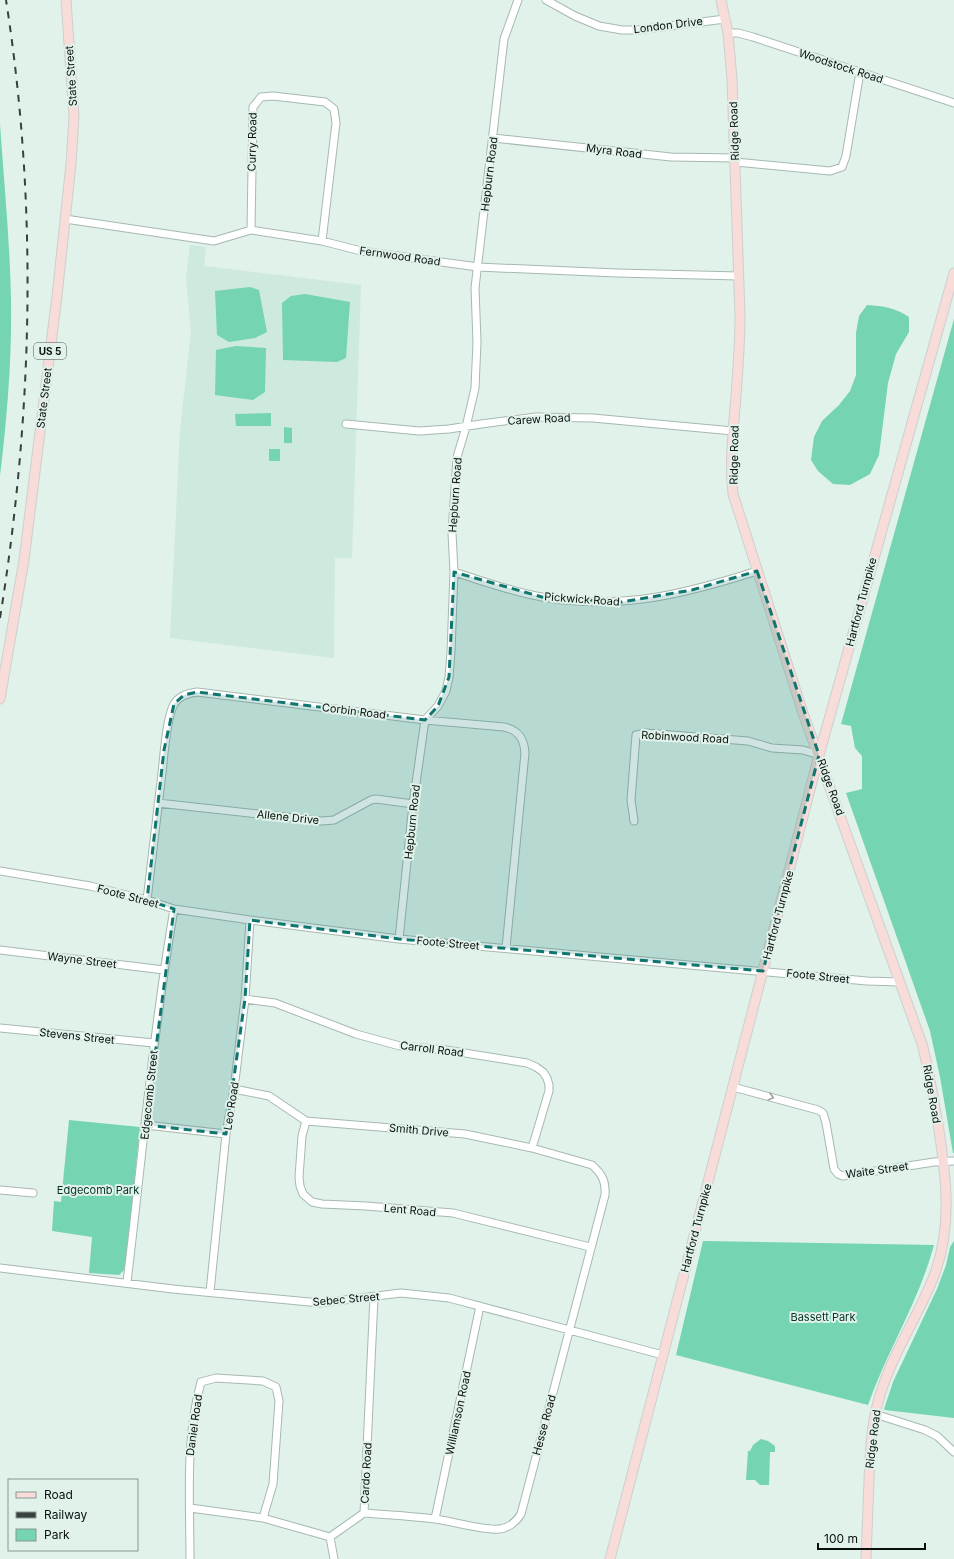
<svg xmlns="http://www.w3.org/2000/svg" width="954" height="1559" viewBox="0 0 954 1559" font-family="Inter,sans-serif">
<style>
.built{fill:#cee9dd}
.green{fill:#75d4b1}
.lines{fill:none;stroke-linecap:round;stroke-linejoin:round}
.minor-casing{stroke:#a7b8b1;stroke-width:9}
.major-casing{stroke:#cecfcf;stroke-width:11}
.minor{stroke:#fff;stroke-width:7}
.major{stroke:#f7dcd9;stroke-width:9}
.rail{stroke:#38413d;stroke-width:2;stroke-dasharray:7 7;stroke-linecap:butt}
.oneway{stroke:#9d9f9f}
.marked{fill:#0f766e;fill-opacity:0.2;stroke:#0f766e;stroke-width:3;stroke-dasharray:8 5;stroke-linejoin:round}
.labels{text-anchor:middle;stroke-width:4;stroke-linejoin:round;paint-order:stroke}
.shield{fill:#e0f2ea;stroke:#4a5450;stroke-width:1}
.shield-label{font-size:10px;font-weight:bold;fill:#0a100e}
.street-label{font-size:11px;fill:#0a100e;stroke:#e0f2ea}
.park-label{font-size:11px;fill:#043426;stroke:#e0f2ea}
</style>
<rect width="100%" height="100%" fill="#e0f2ea"/>
<!-- built -->
<path class="built" d="M190 245 206 247 204 266 361 285 352 558H335L334 658 170 638 180 430 191 332 186 278Z"/>
<!-- green -->
<path class="green" d="M0 124C4 183 10 242 11 300 12 359 7 418 0 476Z
M250 287 259 290 267 332 255 338 229 342 217 335 215 291Z
M305 294 350 302 346 358 337 362 283 360 282 303 291 296Z
M867 305C883 306 896 308 909 317V332L896 354 888 383 879 455 870 474 850 485 833 484 818 471 811 460 814 437 822 421 839 405 850 391 856 375V333L859 316Z
M954 319V1153H953L940 1077 930 1031 846 793 862 789V756L855 748 851 726 841 724Z
M236 346 266 348 265 392 253 400 215 395 216 350Z
M271 413V426H236L235 414Z
M284 427 292 428V443H284Z
M269 449H280V461H269Z
M69 1120 140 1127 126 1260 124 1270 119 1275 89 1273 92 1237 52 1231 54 1201 61 1202Z
M703 1241 934 1245C919 1301 887 1351 868 1405L676 1355Z
M954 1241V1418L885 1410 884 1409 893 1382 937 1289 946 1265 950 1247Z
M761 1439 768 1441 775 1446V1452H770L769 1485H760L755 1480H746L748 1451H750L753 1445Z"/>
<g class="lines">
<defs>
<path id="minor" d="M546 0 575 16 599 26 622 30H638L725 19
M728 33H738L753 37 954 103
M493 138 671 157 735 158
M736 162 830 171 842 167 846 156 860 72
M65 219 214 241 251 230 322 241 361 251 478 267 617 273 739 276
M251 230 253 107 261 97 273 96 325 102 334 109 336 123 322 241
M346 424 419 431 449 429 481 424 536 417 593 418 733 431
M454 572C483 581 512 592 542 597 621 610 682 595 757 571
M158 803 322 821 334 820 371 800 376 799 413 804
M634 821 631 800 636 735 646 733 748 741 772 748 803 750 819 755
M0 871 90 886 147 900 174 909 250 920 399 939 867 981 900 982
M147 900C152 858 157 815 162 773 164 756 166 719 174 704 179 696 188 693 197 692L425 720 504 727C518 730 524 738 525 753L506 948
M399 939 413 804 425 720 438 706 446 691 449 677 451 652 454 572 452 533 457 457 466 427 475 388 477 342 475 288 504 39 518 0
M0 950 164 970
M245 999 275 1003 356 1034 400 1046 446 1050 527 1063 536 1067 543 1072 547 1078 549 1085V1091L532 1148
M0 1028 154 1043
M733 1087 818 1110 823 1113 826 1123 834 1169 838 1174 843 1176 934 1162 954 1161
M234 1089 269 1096 306 1121 465 1134 532 1148 592 1165C602 1174 606 1181 605 1195L521 1514C516 1522 509 1528 499 1529 484 1531 452 1521 435 1519 412 1516 388 1515 364 1513
M306 1121 302 1136 299 1177 300 1186 303 1194 312 1202 322 1204 366 1206 453 1213 590 1247
M146 1125 226 1134
M0 1190 33 1193
M0 1268 173 1289 320 1303 401 1293 449 1298 663 1355
M127 1282C142 1158 153 1033 174 909
M210 1292 226 1134 234 1089 245 999 250 920
M875 1414 925 1430 937 1436 954 1452
M190 1508 263 1518 330 1537 364 1513
M364 1513 374 1297
M435 1519 480 1306
M330 1537 334 1559
M190 1559C190 1499 185 1440 201 1382L216 1378 263 1381 276 1387 279 1401 273 1484 263 1518"/>
<path id="major" d="M721 0 728 33 732 79 740 315C740 350 737 385 734 420 732 445 730 470 733 494L803 713 922 1044C929 1070 933 1097 938 1124 946 1175 953 1226 934 1276 917 1319 888 1360 877 1406 871 1430 870 1455 869 1480 868 1507 867 1533 866 1559
M0 699 24 560 57 296 71 164 74 117 66 0
M610 1559 819 755 954 273"/>
</defs>
<!-- minor casing -->
<use href="#minor" class="minor-casing"/>
<!-- major casing -->
<use href="#major" class="major-casing"/>
<!-- minor -->
<use href="#minor" class="minor"/>
<!-- major -->
<use href="#major" class="major"/>
<!-- rail -->
<path class="rail" d="M0 618C33 413 38 205 6 0"/>
</g>
<!-- one-way arrows -->
<defs><path id="oneway-chevron" d="M-2-3.5L2.5 0L-2 3.5" fill="none" stroke-width="1.6" stroke-linecap="round" stroke-linejoin="round"/></defs>
<use class="oneway" href="#oneway-chevron" transform="translate(771 1097) rotate(15)"/>
<!-- marked area -->
<path class="marked" d="M757 571 819 755 763 971 399 939 250 920 245 999 226 1134 146 1125 174 909 147 900 164 750 174 704 184 695 197 692 425 720 438 706 449 677 454 572 542 597 622 602 692 590Z"/>
<g class="labels">
<!-- shield labels -->
<rect class="shield" x="34" y="343" width="32" height="16" rx="3"/>
<g class="shield-label">
<text x="50" y="355">US 5</text>
</g>
<!-- street labels -->
<g class="street-label">
<text transform="translate(668 25) rotate(-7)" y="4">London Drive</text>
<text transform="translate(841 66) rotate(18)" y="4">Woodstock Road</text>
<text transform="translate(71 76) rotate(-94)" y="4">State Street</text>
<text transform="translate(734 131) rotate(-92)" y="4">Ridge Road</text>
<text transform="translate(252 142) rotate(-89)" y="4">Curry Road</text>
<text transform="translate(614 151) rotate(7)" y="4">Myra Road</text>
<text transform="translate(489 174) rotate(-83)" y="4">Hepburn Road</text>
<text transform="translate(400 256) rotate(8)" y="4">Fernwood Road</text>
<text transform="translate(44 398) rotate(-83)" y="4">State Street</text>
<text transform="translate(539 419) rotate(-3)" y="4">Carew Road</text>
<text transform="translate(734 455) rotate(-89)" y="4">Ridge Road</text>
<text transform="translate(455 495) rotate(-86)" y="4">Hepburn Road</text>
<text transform="translate(582 599) rotate(4)" y="4">Pickwick Road</text>
<text transform="translate(861 602) rotate(-75)" y="4">Hartford Turnpike</text>
<text transform="translate(354 711) rotate(7)" y="4">Corbin Road</text>
<text transform="translate(685 737) rotate(3)" y="4">Robinwood Road</text>
<text transform="translate(831 787) rotate(70)" y="4">Ridge Road</text>
<text transform="translate(288 817) rotate(6)" y="4">Allene Drive</text>
<text transform="translate(412 822) rotate(-84)" y="4">Hepburn Road</text>
<text transform="translate(128 896) rotate(15)" y="4">Foote Street</text>
<text transform="translate(778 915) rotate(-75)" y="4">Hartford Turnpike</text>
<text transform="translate(448 943) rotate(5)" y="4">Foote Street</text>
<text transform="translate(82 960) rotate(7)" y="4">Wayne Street</text>
<text transform="translate(818 976) rotate(6)" y="4">Foote Street</text>
<text transform="translate(77 1036) rotate(6)" y="4">Stevens Street</text>
<text transform="translate(432 1049) rotate(7)" y="4">Carroll Road</text>
<text transform="translate(932 1094) rotate(80)" y="4">Ridge Road</text>
<text transform="translate(149 1095) rotate(-84)" y="4">Edgecomb Street</text>
<text transform="translate(231 1106) rotate(-81)" y="4">Leo Road</text>
<text transform="translate(419 1130) rotate(5)" y="4">Smith Drive</text>
<text transform="translate(877 1170) rotate(-8)" y="4">Waite Street</text>
<text transform="translate(410 1210) rotate(5)" y="4">Lent Road</text>
<text transform="translate(696 1228) rotate(-75)" y="4">Hartford Turnpike</text>
<text transform="translate(346 1299) rotate(-5)" y="4">Sebec Street</text>
<text transform="translate(458 1413) rotate(-78)" y="4">Williamson Road</text>
<text transform="translate(194 1425) rotate(-82)" y="4">Daniel Road</text>
<text transform="translate(544 1425) rotate(-75)" y="4">Hesse Road</text>
<text transform="translate(873 1439) rotate(-83)" y="4">Ridge Road</text>
<text transform="translate(366 1473) rotate(-87)" y="4">Cardo Road</text>
</g>
<!-- park labels -->
<g class="park-label">
<text x="98" y="1194">Edgecomb Park</text>
<text x="823" y="1321">Bassett Park</text>
</g>
</g>
<!-- legend -->
<rect x="8" y="1479" width="130" height="72" fill="#e0f2ea" stroke="#8a9892"/>
<rect x="16" y="1492" width="20" height="6" fill="#f7dcd9" stroke="#8a9892"/>
<text x="44" y="1499" font-size="12" fill="#0a100e">Road</text>
<rect x="16" y="1512" width="20" height="6" fill="#38413d" stroke="#8a9892"/>
<text x="44" y="1519" font-size="12" fill="#0a100e">Railway</text>
<rect x="16" y="1529" width="20" height="12" fill="#75d4b1" stroke="#8a9892"/>
<text x="44" y="1539" font-size="12" fill="#0a100e">Park</text>
<!-- scale -->
<path d="M818 1543v6h107v-6" fill="none" stroke="#0a100e" stroke-width="2"/>
<text x="824" y="1543" font-size="12" fill="#0a100e" stroke="#e0f2ea" stroke-width="3" paint-order="stroke">100 m</text>
</svg>
